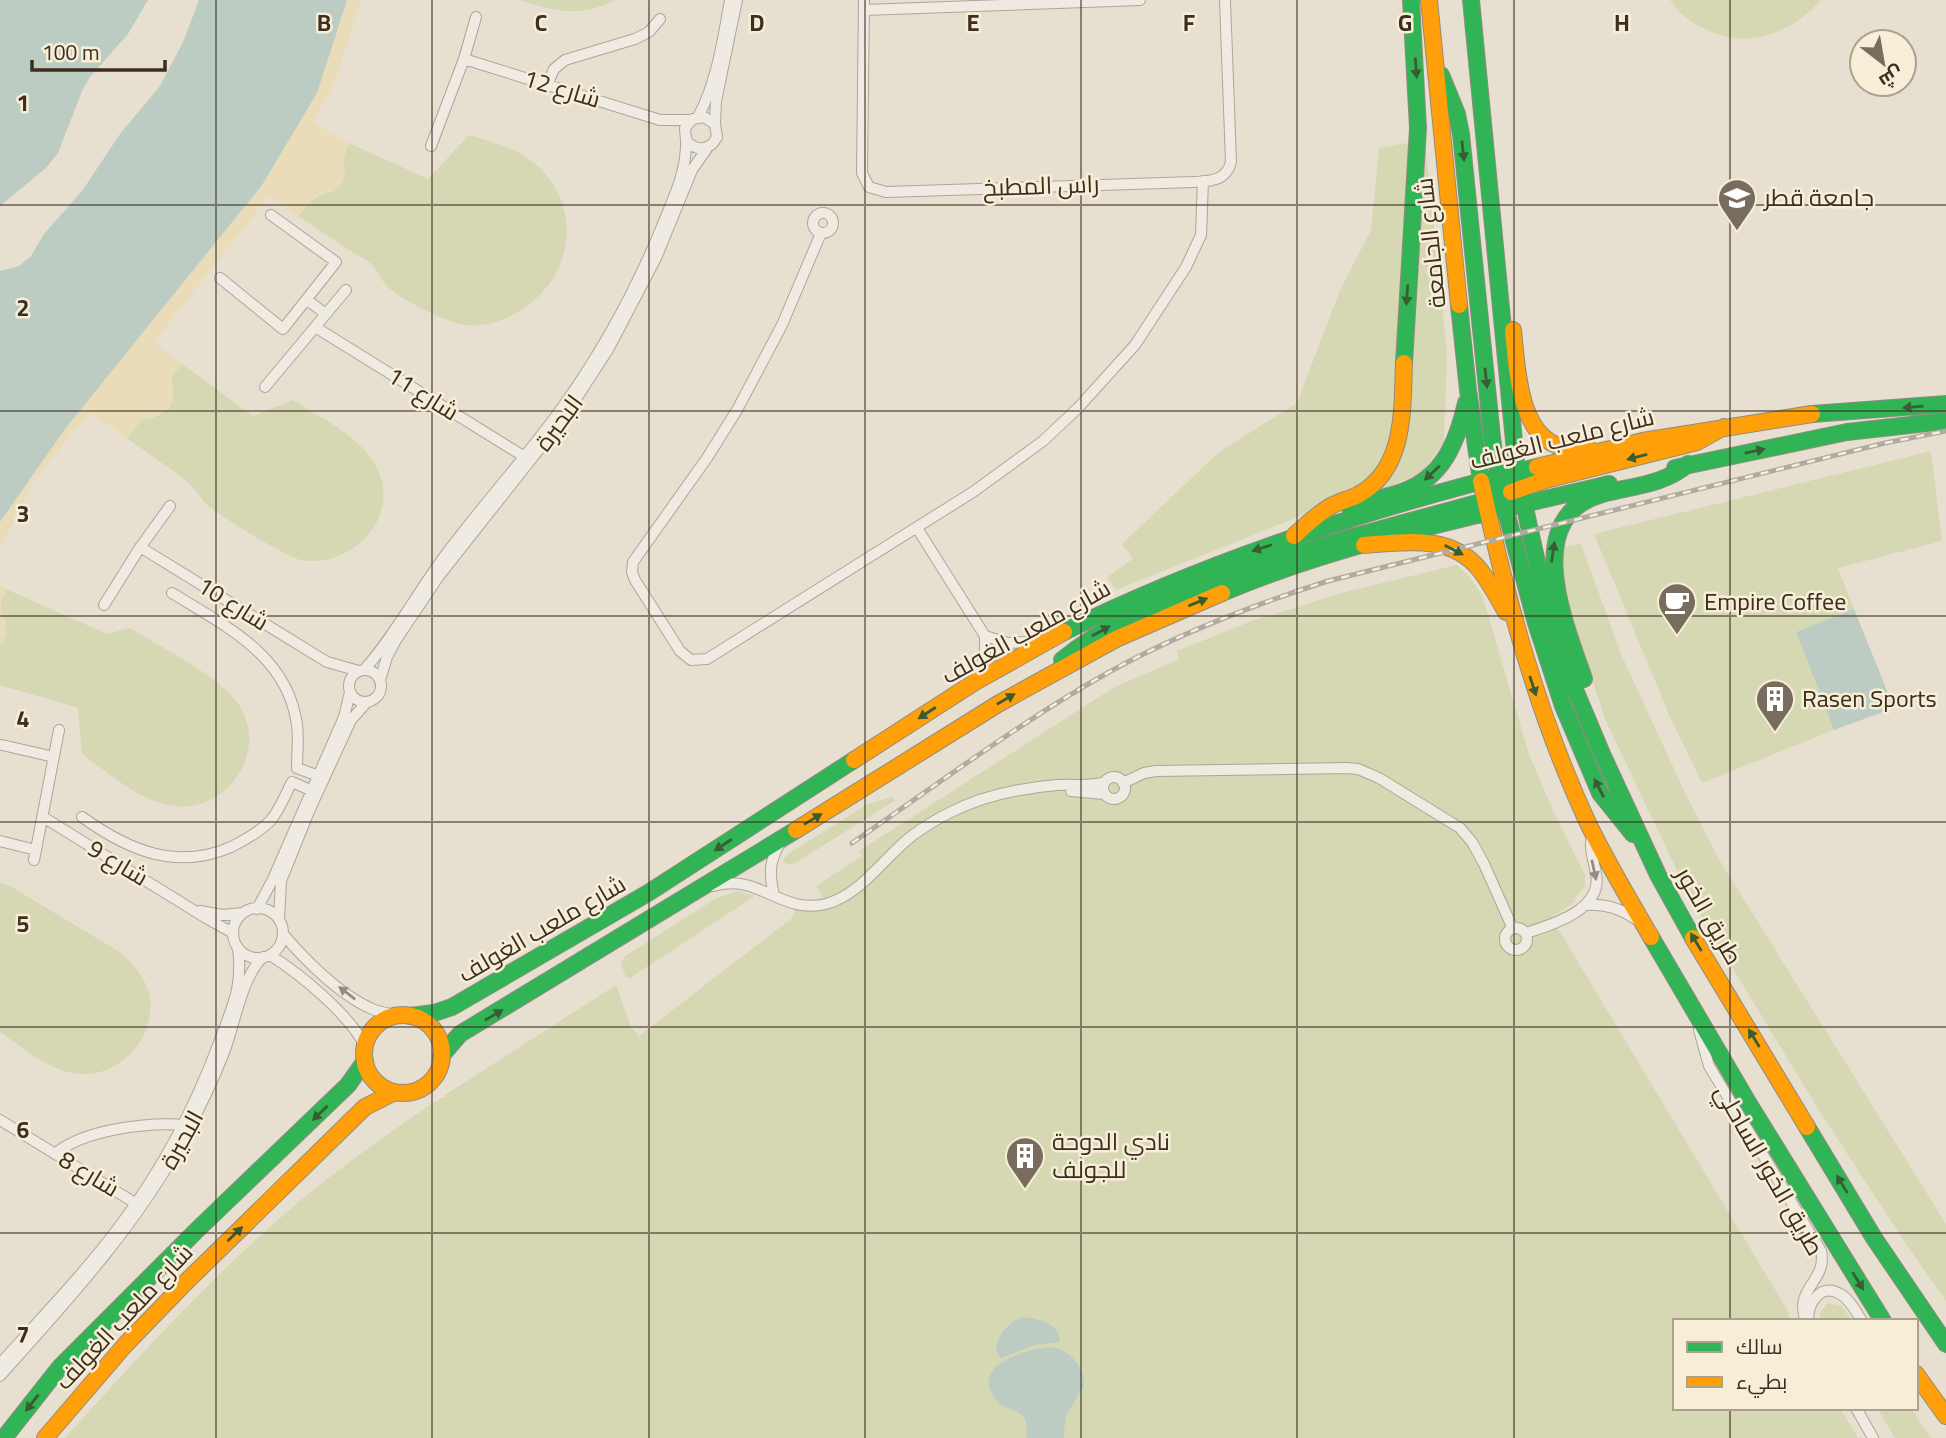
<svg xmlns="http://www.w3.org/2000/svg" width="1946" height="1438" viewBox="0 0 1946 1438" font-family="Georgia,Cairo,serif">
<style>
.green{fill:#d6d7b3}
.sand{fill:#eadcb9}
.water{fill:#bcccc2}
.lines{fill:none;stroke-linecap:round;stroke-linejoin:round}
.street-casing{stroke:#ada599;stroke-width:12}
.fast-casing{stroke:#928b80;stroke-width:18}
.slow-casing{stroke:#928b80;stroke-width:18}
.street{stroke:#efebe3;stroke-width:10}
.fast{stroke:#30b455;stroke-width:16}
.slow{stroke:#ff9f0a;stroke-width:16}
.rail-casing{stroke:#afaaa2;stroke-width:5}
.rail{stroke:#f7eed8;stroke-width:2.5;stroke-dasharray:8;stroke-linecap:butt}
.oneway{fill:#385d33}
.oneway2{fill:#968c82}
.grid{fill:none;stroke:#3d2e20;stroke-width:2;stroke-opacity:0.55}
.labels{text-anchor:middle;stroke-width:5;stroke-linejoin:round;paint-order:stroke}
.street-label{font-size:24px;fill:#3d2e20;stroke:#f7eed8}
.poi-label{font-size:24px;fill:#3d2e20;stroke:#f7eed8;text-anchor:start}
.grid-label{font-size:23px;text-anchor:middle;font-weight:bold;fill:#3d2e20;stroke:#f7eed8;stroke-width:5;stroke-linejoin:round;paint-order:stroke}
</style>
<rect width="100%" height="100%" fill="#e7e0d1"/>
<!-- green -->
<path class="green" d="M520 0H617C577 17 561 13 520 0Z
M1670 0H1821C1790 34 1746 51 1703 28 1689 21 1679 13 1670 0Z
M469 135C491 142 516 147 533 162 586 205 574 281 516 313 499 323 480 328 460 324 442 320 397 298 385 284 381 279 378 271 373 266 368 260 358 256 351 251 334 240 316 228 298 216 309 203 315 194 333 192L345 171 343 159 349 143 428 179Z
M1425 140 1447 353 1444 443 1421 473 1383 489 1308 513 1116 590 1107 577 1133 559 1122 544 1219 452 1297 403 1340 290 1371 230 1379 148Z
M182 364 253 416 293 400C320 418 355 433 373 461 406 511 356 569 301 560 288 558 214 513 205 503 201 499 199 494 195 490 180 473 146 453 127 438L141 421 160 415 173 393 172 376Z
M1931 451 1942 541 1838 568 1854 609 1796 632 1834 730 1702 783 1670 717 1594 534Z
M1581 544 1621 654 1687 797 1720 861 1946 1224V1301L1908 1247 1820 1112 1690 898 1606 721 1565 598 1559 548Z
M1457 565 1470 577 1482 595 1529 754 1552 808 1585 875V887L1574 899 1575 902 1551 917 1788 1311 1790 1321H1675V1408H1840L1858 1438H65C140 1355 215 1272 301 1200 342 1166 386 1135 430 1105L443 1097 446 1098 445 1095 616 985 631 1027 639 1036 792 918 799 902 823 898 816 886 862 856 859 851 1113 688 1179 659 1177 651 1249 622 1345 592Z
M6 589 107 634 130 628C160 647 220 676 239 705 269 751 228 812 175 806 140 802 110 774 82 754L78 708 0 685V644L3 642 6 623 1 612V602Z
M892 797 896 800 792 865 784 863 783 859 788 854 866 805Z
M0 883 10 886 123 954C134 966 145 977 149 994 158 1035 122 1076 81 1074 51 1073 24 1048 0 1032Z
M737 891 755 896 630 978 626 977 621 964 624 957 715 899Z
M1827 1303 1842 1306 1852 1321H1823L1819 1314Z
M1877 1408H1911L1931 1438H1895Z"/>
<!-- sand -->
<path class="sand" d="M347 0H361L335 82 313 123 349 143 343 159 345 171 343 182 333 192 322 193 314 197 298 216 269 196 154 342 182 364 172 376 173 400 168 410 141 421 127 438 90 412 33 482 0 549V522L65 429 262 185 341 22Z
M0 586 6 589C3 596 0 604 1 612 4 625 12 633 0 644Z"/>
<!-- water -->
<path class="water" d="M0 0H148L128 34 90 77 82 91 58 153 46 168 0 206Z
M199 0H347L317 93 262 185 65 429 0 522V271L19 266 31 256 44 234 82 191 120 134 160 86 183 42Z
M1854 609 1894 708 1834 730 1796 632Z
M1021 1317C1036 1319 1059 1321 1060 1342L1035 1345 1001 1358 996 1350C998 1333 1007 1325 1021 1317Z
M1048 1347C1067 1347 1085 1366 1084 1385L1065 1418 1064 1438H1026C1031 1403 1009 1417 996 1400 969 1365 1024 1351 1048 1347Z"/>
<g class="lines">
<defs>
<path id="street" d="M864 0 862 173 869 187 886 192 1194 182C1211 181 1226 181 1231 162L1225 0
M864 10 1140 0
M464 59 660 120H690
M547 85 554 69 565 60 635 39 649 32 660 19
M698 117C717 82 723 39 730 0
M715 124 704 117 693 119 685 128 686 140C696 152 710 151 717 137L715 124 716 101 737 0
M431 146 464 59 476 17
M813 223a10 10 0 1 1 20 0a10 10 0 1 1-20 0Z
M821 233 782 325 737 410 707 458 633 562 632 572 635 580 680 651 691 660 707 659 973 492 1043 441 1078 408 1135 345 1186 267 1201 235 1203 181
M220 278 283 329 336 262 271 215
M307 300 326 314
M315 327 528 459
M265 387 346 290
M917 528 985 636V656L975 682
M140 547 327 662 359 671
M172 593C225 626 288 655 297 725 299 740 297 753 297 768L324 778
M104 605 139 549 170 506
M985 636 1008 643 1043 641
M349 686a16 16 0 1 1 32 0a16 16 0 1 1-32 0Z
M364 670C396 634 418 591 447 553 482 506 521 463 556 416 598 359 633 296 660 231 672 201 687 173 686 140
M380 680 387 657 396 640 439 576 563 419 609 348 656 258 692 170 708 147
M2 745 54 757
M1103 788a11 11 0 1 1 22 0a11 11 0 1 1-22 0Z
M1123 783 1144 773 1156 771 1347 768 1358 769 1379 778 1460 828 1472 842 1484 864 1513 929
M1071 791 1104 794
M43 817 206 918 233 933
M82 817C128 850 176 871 231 847 245 840 260 832 271 820 280 809 285 795 292 782L317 793
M0 841 36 850
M34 860 59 730
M713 886C759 872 780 915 826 904 862 894 884 857 913 835 924 827 937 819 949 813 982 796 1021 788 1057 785 1073 784 1090 787 1105 782
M774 895C769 874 769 860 781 842
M1586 905C1606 904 1620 908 1637 920
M233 933a25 25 0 1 1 50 0a25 25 0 1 1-50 0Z
M257 909 273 879 344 717 350 692
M200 911 222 915 243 913
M279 919 281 881 310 809 351 720 367 702
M1505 939a11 11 0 1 1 22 0a11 11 0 1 1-22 0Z
M1526 933C1551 925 1603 910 1596 874 1594 860 1589 851 1592 836
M283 934C305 960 339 994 370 1008 380 1013 392 1014 402 1016
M270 955C300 974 349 1014 365 1046
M1699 1030 1709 1066 1821 1251C1828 1281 1793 1288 1806 1321
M0 1120 140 1206
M55 1154C84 1129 149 1122 186 1125
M1808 1320C1808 1303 1821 1282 1840 1294 1850 1299 1856 1312 1862 1321
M0 1364C41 1318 85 1273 122 1223 163 1168 196 1105 220 1040 233 1005 243 986 238 948
M0 1376C67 1301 134 1229 182 1141 198 1112 213 1081 225 1050 235 1022 242 977 263 957
M1856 1408 1873 1438"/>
<path id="fast" d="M1471 0 1517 472
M1441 75 1457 114 1461 134 1492 437 1495 460 1503 483
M1459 305 1468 390 1481 481
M1404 363 1418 128 1411 0
M1812 414 1946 404
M1675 468 1847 432 1946 421
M1517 472 1544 594 1573 685 1602 754 1658 875 1693 938
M1481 481 1498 494 1504 504 1536 623 1563 706 1600 793 1633 834
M1350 508C1367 501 1385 498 1402 492 1443 478 1457 442 1466 403
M1222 593C1345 541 1480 515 1609 484
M1064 632C1214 558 1375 507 1537 467
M1062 660C1100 629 1144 610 1189 592 1285 553 1385 528 1485 501L1496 495
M1584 679C1566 626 1519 518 1602 494 1631 486 1664 485 1688 464
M1651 937 1749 1104 1883 1321
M410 1016 434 1013 452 1007 648 893 854 760
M441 1056 460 1034 796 830
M1807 1127 1874 1238 1946 1344
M4 1438 60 1367 197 1230 348 1085 365 1061"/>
<path id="slow" d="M1429 0 1459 305
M1513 330C1517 367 1518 441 1567 448 1574 449 1582 448 1589 448
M1537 467 1643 441 1812 414
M1481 481C1506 597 1537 713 1587 821 1606 861 1629 899 1651 937
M1511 492 1545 480 1697 442 1724 427
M1294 536C1306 525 1318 513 1333 505 1341 501 1350 499 1358 495 1406 469 1402 410 1404 363
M1364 545C1405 542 1452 534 1480 570 1490 583 1498 598 1506 612
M854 760 975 682 1064 632
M796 830 998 704 1116 639 1222 593
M1693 938 1807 1127
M364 1054a39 39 0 1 1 78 0a39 39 0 1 1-78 0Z
M1916 1374 1946 1416
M45 1438 125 1345 186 1282 365 1107 395 1092"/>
</defs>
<!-- street casing -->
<use href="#street" class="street-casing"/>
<!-- fast casing -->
<use href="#fast" class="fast-casing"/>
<!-- slow casing -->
<use href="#slow" class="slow-casing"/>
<!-- street -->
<use href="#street" class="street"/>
<!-- fast -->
<use href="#fast" class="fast"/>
<!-- slow -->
<use href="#slow" class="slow"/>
<defs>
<path id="rail" d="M852 843C937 785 1021 721 1111 671 1180 633 1253 605 1328 581L1885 443 1946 431"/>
</defs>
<!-- rail casing -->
<use href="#rail" class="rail-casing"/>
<!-- rail -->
<use href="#rail" class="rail"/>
</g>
<!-- one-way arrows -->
<defs><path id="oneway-solid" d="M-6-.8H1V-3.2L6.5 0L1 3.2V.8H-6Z" transform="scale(1.75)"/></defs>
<g class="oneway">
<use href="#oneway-solid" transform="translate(1416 68) rotate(86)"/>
<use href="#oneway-solid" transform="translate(1463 151) rotate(84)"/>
<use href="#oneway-solid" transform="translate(1407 295) rotate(94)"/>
<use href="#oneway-solid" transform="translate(1486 378) rotate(84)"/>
<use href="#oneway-solid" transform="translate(1913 407) rotate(175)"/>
<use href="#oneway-solid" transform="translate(1755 451) rotate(-11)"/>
<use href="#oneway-solid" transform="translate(1637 457) rotate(166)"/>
<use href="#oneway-solid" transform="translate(1432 473) rotate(137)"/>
<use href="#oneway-solid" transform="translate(1262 548) rotate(162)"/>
<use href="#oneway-solid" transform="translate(1454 550) rotate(27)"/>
<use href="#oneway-solid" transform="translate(1553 552) rotate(-82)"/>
<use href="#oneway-solid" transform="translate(1198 602) rotate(-22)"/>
<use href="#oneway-solid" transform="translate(1101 631) rotate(-29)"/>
<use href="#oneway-solid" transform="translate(1533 686) rotate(72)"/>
<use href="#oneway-solid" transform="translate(1006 699) rotate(-30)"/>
<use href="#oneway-solid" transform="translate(927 713) rotate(147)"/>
<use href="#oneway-solid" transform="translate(1599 788) rotate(-117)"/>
<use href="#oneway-solid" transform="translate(813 819) rotate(-31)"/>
<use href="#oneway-solid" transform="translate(723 845) rotate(147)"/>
<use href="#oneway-solid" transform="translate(1696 942) rotate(-121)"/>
<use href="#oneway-solid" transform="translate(494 1015) rotate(-30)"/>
<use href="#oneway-solid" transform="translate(1754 1038) rotate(-121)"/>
<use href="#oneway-solid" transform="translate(320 1113) rotate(136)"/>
<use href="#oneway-solid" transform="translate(1842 1184) rotate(-121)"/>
<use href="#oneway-solid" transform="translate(235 1234) rotate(-44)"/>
<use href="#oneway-solid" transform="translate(1858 1281) rotate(58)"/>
<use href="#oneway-solid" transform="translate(32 1403) rotate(128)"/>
</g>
<g class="oneway2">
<use href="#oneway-solid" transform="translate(1594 870) rotate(78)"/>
<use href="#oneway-solid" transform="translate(347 993) rotate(-142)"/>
</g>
<!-- grid -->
<path class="grid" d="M216 0V1438M432 0V1438M649 0V1438M865 0V1438M1081 0V1438M1297 0V1438M1514 0V1438M1730 0V1321M0 205H1946M0 411H1946M0 616H1946M0 822H1946M0 1027H1946M0 1233H1946M1730 1408V1438"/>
<!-- icons -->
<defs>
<symbol id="university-pin" viewBox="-11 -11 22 30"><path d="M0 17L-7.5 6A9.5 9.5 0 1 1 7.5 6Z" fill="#786c5e" stroke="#f7eed8"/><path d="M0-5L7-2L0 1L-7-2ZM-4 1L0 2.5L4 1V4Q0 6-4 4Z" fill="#fff"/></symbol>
<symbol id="cafe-pin" viewBox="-11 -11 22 30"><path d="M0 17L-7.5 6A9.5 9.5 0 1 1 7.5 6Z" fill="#786c5e" stroke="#f7eed8"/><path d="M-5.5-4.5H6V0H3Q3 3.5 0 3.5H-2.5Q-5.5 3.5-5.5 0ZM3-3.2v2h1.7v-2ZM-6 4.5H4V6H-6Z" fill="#fff"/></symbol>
<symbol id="building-pin" viewBox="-11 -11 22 30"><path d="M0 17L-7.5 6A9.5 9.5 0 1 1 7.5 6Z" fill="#786c5e" stroke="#f7eed8"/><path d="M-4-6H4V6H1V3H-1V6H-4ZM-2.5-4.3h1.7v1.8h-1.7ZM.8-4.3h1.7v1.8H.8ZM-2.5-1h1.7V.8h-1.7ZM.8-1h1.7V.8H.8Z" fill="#fff"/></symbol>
</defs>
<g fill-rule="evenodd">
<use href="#university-pin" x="1715" y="176" width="44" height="60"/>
<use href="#cafe-pin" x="1655" y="580" width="44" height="60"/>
<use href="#building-pin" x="1753" y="677" width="44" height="60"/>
<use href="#building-pin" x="1003" y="1134" width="44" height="60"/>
</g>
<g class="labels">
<!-- street labels -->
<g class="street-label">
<text transform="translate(562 89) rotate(17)" y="8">شارع 12</text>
<text transform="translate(1041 186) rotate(-2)" y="8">راس المطبخ</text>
<text transform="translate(1431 243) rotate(-96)" y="8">شارع الجامعة</text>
<text transform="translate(423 394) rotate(32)" y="8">شارع 11</text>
<text transform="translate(559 423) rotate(-54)" y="8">البحيرة</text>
<text transform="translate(1562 439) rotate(-14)" y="8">شارع ملعب الغولف</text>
<text transform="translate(233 604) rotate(32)" y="8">شارع 10</text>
<text transform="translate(1026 632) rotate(-29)" y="8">شارع ملعب الغولف</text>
<text transform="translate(118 863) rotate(31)" y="8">شارع 9</text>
<text transform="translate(1709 916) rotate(60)" y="8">طريق الخور</text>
<text transform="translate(542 929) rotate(-30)" y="8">شارع ملعب الغولف</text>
<text transform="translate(182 1140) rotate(-61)" y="8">البحيرة</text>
<text transform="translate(1769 1170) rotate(60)" y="8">طريق الخور الساحلي</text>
<text transform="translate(89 1174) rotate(31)" y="8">شارع 8</text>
<text transform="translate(124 1317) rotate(-47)" y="8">شارع ملعب الغولف</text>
</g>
<!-- poi labels -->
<g class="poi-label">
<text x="1764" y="206">جامعة قطر</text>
<text x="1704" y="610">Empire Coffee</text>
<text x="1802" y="707">Rasen Sports</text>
<text x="1052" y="1150">نادي الدوحة<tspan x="1052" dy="28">للجولف</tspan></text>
</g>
</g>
<g class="grid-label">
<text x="324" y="31">B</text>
<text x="541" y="31">C</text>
<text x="757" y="31">D</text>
<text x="973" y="31">E</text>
<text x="1189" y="31">F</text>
<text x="1405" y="31">G</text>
<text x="1622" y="31">H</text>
<text x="23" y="111">1</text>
<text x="23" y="316">2</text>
<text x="23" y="522">3</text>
<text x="23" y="727">4</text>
<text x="23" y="932">5</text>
<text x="23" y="1138">6</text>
<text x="23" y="1343">7</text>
</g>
<!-- legend -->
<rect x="1673" y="1319" width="245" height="91" fill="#f7eed8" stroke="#ada18e" stroke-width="2"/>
<rect x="1687" y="1342" width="35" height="10" fill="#30b455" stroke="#ada18e" stroke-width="2"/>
<text x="1736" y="1354" font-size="21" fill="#3d2e20">سالك</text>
<rect x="1687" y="1377" width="35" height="10" fill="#ff9f0a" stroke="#ada18e" stroke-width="2"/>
<text x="1736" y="1389" font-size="21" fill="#3d2e20">بطيء</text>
<!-- north arrow -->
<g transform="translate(1883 63) rotate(149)"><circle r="33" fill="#f7eed8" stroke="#ada18e" stroke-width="2"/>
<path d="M0-5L12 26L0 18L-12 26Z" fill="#786c5e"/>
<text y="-10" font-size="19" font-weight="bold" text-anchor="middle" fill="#3d2e20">ش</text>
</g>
<!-- scale -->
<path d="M32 60v10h133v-10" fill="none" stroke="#3d2e20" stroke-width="3.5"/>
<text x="42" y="60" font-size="21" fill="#3d2e20" stroke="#f7eed8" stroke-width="5" paint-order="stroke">100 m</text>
</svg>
